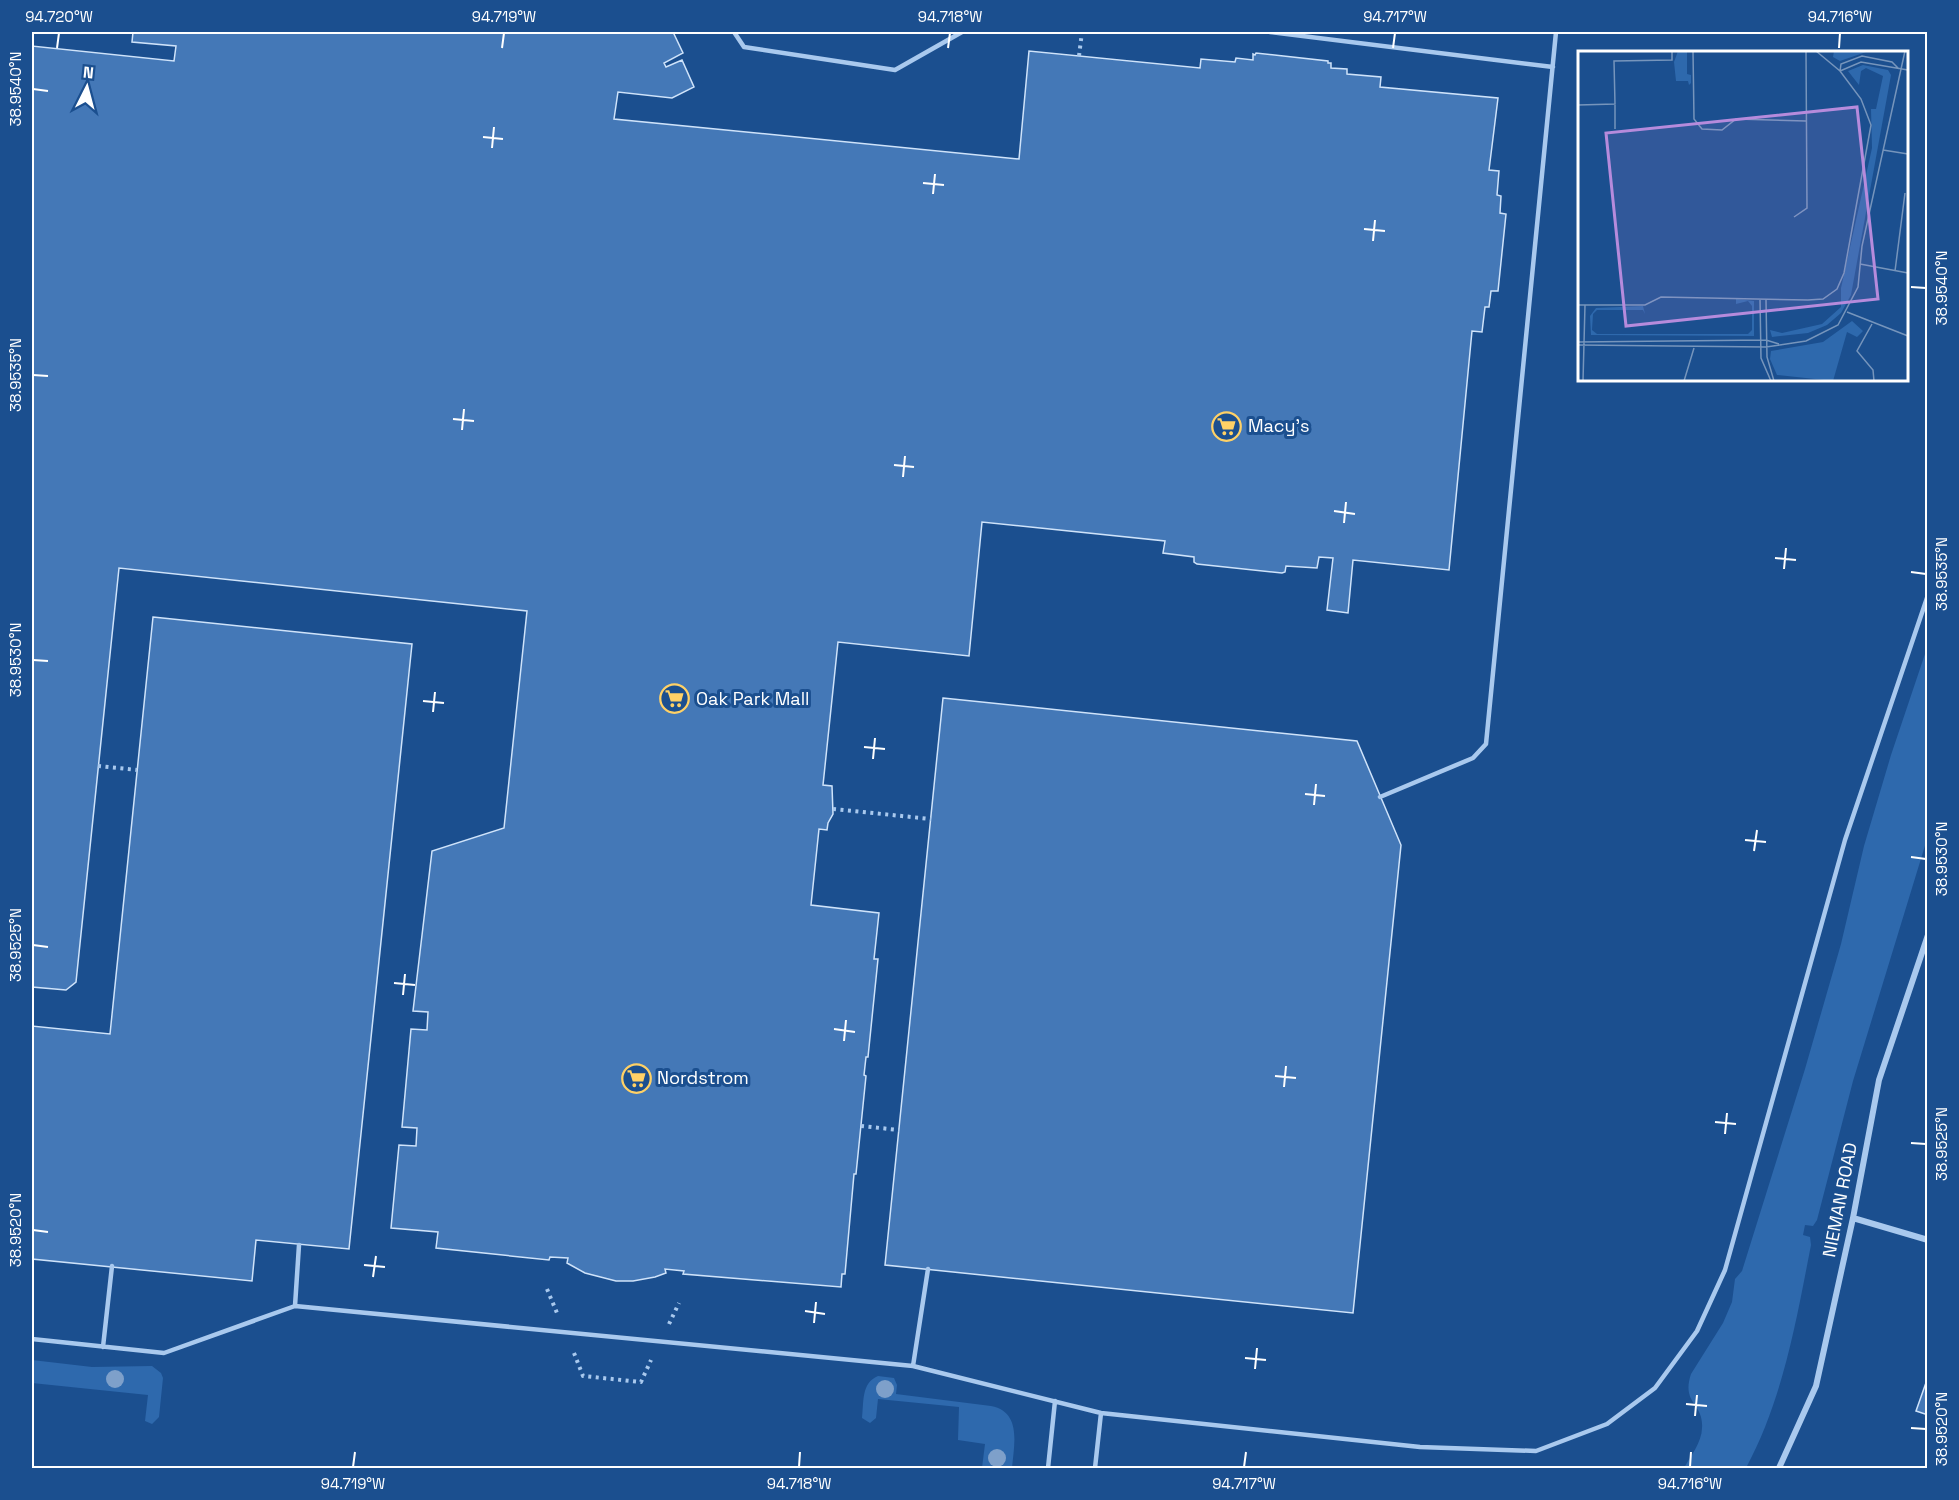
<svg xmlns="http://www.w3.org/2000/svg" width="1959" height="1500" viewBox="0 0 1959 1500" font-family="'Space Grotesk',sans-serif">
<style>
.green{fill:#2e69ad}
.building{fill:#4478b7;stroke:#cfe3fa;stroke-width:1.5}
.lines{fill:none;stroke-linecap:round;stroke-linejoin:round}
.path{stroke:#a9c9ee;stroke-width:4;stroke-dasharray:3 4.5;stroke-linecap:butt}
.service{stroke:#a9c9ee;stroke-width:4.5}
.minor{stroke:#a9c9ee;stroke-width:6}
.tree{fill:#7ea0ca}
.ticks{fill:none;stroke:#fff;stroke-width:2}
.labels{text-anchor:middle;stroke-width:6;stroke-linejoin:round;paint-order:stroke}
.poi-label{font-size:18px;fill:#fff;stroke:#1b4f8f;text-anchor:start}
.street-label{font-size:18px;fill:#fff;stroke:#1b4f8f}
.inset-road{fill:none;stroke:#7695bc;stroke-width:1.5}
.view{fill:#b68bdc;fill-opacity:0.15;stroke:#b68bdc;stroke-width:3}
.inset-edge{fill:none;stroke:#fff;stroke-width:3}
.neatline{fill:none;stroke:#fff;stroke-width:2}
.ticks-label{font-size:15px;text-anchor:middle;fill:#fff}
</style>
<rect width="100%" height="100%" fill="#1b4f8f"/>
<!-- green -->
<path class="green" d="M1927 648V839L1853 1081 1817 1220 1813 1226 1805 1225 1803 1235 1810 1237 1811 1245C1796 1322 1783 1399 1746 1468H1684C1690 1457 1702 1442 1702 1428 1704 1403 1681 1404 1691 1374L1723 1323 1732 1302 1735 1279 1742 1271 1805 1069 1841 944 1864 846 1891 755Z
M32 1360 92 1367 152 1366 161 1373 163 1378 159 1417 152 1424 145 1421 148 1395 32 1383Z
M878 1376 894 1378 897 1385 896 1394 991 1406C1022 1412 1014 1445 1012 1468H982L985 1444 958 1440 959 1407 878 1399 876 1418 870 1423 862 1418C864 1402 861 1383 878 1376Z"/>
<!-- building -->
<path class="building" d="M133 32H673L683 53 664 63 666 67 682 60 694 87 672 98 618 92 614 119 1019 159 1029 51 1200 68 1201 59 1235 62 1236 58 1253 60V54L1255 55 1256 53 1328 61V63H1331V68L1347 69V74L1381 77 1380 87 1498 98 1489 170 1499 171 1497 195 1501 196 1500 213 1506 214 1498 291H1491L1489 307H1485L1482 332 1472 331 1449 570 1353 560 1348 613 1327 610 1333 558 1319 557 1317 568 1286 566 1285 572 1282 573 1197 564 1194 562V557L1163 553 1165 541 982 522 969 656 838 642 823 785 832 786 833 814 828 823 827 830 819 829 811 905 879 913 874 959H878L868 1057H866L864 1075 866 1076 856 1174H854L845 1274H842L841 1287 683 1274 684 1271 665 1269 666 1273 655 1277 633 1281H616L585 1273 567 1263 568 1258 550 1257 549 1260 436 1248 438 1232 391 1228 399 1145 416 1146 417 1128 402 1127 411 1029 427 1030 428 1012 413 1011 432 851 504 828 527 611 119 568 76 982 66 990 32 987V46L174 61 176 46 132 42Z
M153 617 412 644 349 1249 256 1240 252 1281 32 1259V1026L110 1034Z
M943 698 1357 741 1401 845 1353 1313 885 1265Z
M1928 1377V1415L1916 1411Z"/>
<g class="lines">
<!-- path -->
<path class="path" d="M1079 56 1082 32
M98 766 137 770
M833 809 931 819
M861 1126 899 1130
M547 1289 557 1313
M669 1324 679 1303
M574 1353 583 1376 641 1382 651 1360"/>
<!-- service -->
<path class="service" d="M734 32 744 47 895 70 962 32
M1270 32 1553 67
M1380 797 1473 758 1486 744 1556 32
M295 1306 299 1245
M32 1339 164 1353 295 1306 913 1366 1101 1413 1420 1447 1536 1451 1607 1424 1655 1388 1697 1331 1725 1270 1845 840 1928 595
M103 1347 112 1266
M913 1366 928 1269
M1048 1468 1055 1401
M1095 1468 1101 1413"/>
<!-- minor -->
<path class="minor" d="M1853 1218 1928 1240
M1779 1468 1816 1386 1853 1218 1879 1080 1928 935"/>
</g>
<!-- trees -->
<g class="tree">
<circle cx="115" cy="1379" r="9"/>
<circle cx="885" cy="1389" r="9"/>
<circle cx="997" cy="1458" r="9"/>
</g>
<!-- ticks -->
<path class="ticks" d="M57 48 59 33M502 48 504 33M948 48 950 33M1393 48 1395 33M1839 48 1840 33M33 89 48 91M483 137 503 139M492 148 494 127M923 183 944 185M933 194 935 174M1364 229 1385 231M1373 241 1375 220M1911 287 1926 288M33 375 48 376M453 419 474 421M462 430 464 409M894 465 914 467M903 477 905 456M1334 511 1355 514M1344 523 1346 502M1775 558 1796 560M1784 569 1786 548M1911 572 1926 574M33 660 48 661M423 701 444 703M433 712 435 692M864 747 885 749M873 759 875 738M1305 794 1325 796M1314 805 1316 784M1745 840 1766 842M1754 851 1757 830M1911 857 1926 859M33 945 48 947M394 983 415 985M403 995 405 974M834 1029 855 1032M844 1041 846 1020M1275 1076 1296 1078M1284 1087 1286 1066M1715 1122 1736 1124M1725 1134 1727 1113M1911 1143 1926 1144M33 1230 48 1232M364 1265 385 1267M373 1277 376 1256M805 1311 825 1314M814 1323 816 1302M1245 1358 1266 1360M1255 1369 1257 1348M1686 1404 1707 1406M1695 1416 1697 1395M1911 1428 1926 1429M353 1467 355 1452M799 1467 800 1452M1244 1467 1246 1452M1690 1467 1691 1452"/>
<!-- icons -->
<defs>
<symbol id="supermarket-ring" viewBox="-11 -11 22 22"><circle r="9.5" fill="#1b4f8f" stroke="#ffd166" stroke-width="1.5"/><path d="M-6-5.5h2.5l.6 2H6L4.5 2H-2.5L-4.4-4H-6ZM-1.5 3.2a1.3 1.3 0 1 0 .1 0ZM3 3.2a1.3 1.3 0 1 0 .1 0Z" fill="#ffd166"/></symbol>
</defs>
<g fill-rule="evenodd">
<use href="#supermarket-ring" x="1210" y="410" width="33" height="33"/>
<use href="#supermarket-ring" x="658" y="682" width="33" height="33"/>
<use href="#supermarket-ring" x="620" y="1062" width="33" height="33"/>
</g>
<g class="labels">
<!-- poi labels -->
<g class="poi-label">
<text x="1248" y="432">Macy's</text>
<text x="696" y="705">Oak Park Mall</text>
<text x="657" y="1084">Nordstrom</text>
</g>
<!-- street labels -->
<g class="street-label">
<text transform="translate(1840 1200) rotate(-79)" y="6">NIEMAN ROAD</text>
</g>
</g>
<!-- overview -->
<g transform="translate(1578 51)">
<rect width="330" height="330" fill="#1b4f8f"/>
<path d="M100 0H109V23L113 24V32L111 34 110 30H98L96 11ZM256 0H291L262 10 255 6ZM285 14 310 19 313 24 273 244 263 262 249 274 230 282 194 286 192 279 204 282 244 273 263 256V237L294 97 293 58H298L305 25 288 17 283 20 281 34 270 20ZM158 248 176 250V285L13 284 12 265 18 257 65 255 67 263 65 259H19L15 263 14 279 19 283H170L174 279V255L170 250 158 253ZM274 270 285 280 279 286 269 281 255 330 199 324 192 308 193 300 245 291Z" fill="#2e69ad"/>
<path class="inset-road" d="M115 0 116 68 124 78 144 79 158 68 228 70M262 20 283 11 330 19M262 20 263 13 284 5 314 11 321 18M37 53V78M0 54 37 53 36 10 94 9V0M305 99 330 103M216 166 229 157 228 0M282 213 330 222M317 220 327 142M182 248 183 307 193 330M188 249 189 306 196 330M0 254H67L83 246 230 249 245 248 259 238 266 222 293 74 283 48 262 20 238 0M269 261 330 285M294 273 279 300 295 319 296 330M0 291 188 289 201 293M0 294 188 296 228 290 260 274 280 236 284 195 327 0M5 330 7 254M106 330 116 297"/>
<path class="view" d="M279 56 300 248 48 275 28 82Z"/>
<rect width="330" height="330" class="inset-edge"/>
</g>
<!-- border -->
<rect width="1959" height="1500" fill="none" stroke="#1b4f8f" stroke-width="66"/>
<!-- north arrow -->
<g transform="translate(87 87) rotate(6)" stroke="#1b4f8f" stroke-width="4.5" paint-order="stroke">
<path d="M0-4.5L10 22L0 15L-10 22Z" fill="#ffffff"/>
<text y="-9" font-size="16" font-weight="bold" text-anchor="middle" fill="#ffffff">N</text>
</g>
<rect x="33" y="33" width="1893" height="1434" class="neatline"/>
<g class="ticks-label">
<text x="59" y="22">94.720°W</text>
<text x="504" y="22">94.719°W</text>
<text x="950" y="22">94.718°W</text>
<text x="1395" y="22">94.717°W</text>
<text x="1840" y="22">94.716°W</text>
<text transform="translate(16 89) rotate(-90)" y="5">38.9540°N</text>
<text transform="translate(1942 288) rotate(-90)" y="5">38.9540°N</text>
<text transform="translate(16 375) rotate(-90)" y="5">38.9535°N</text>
<text transform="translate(1942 574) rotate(-90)" y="5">38.9535°N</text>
<text transform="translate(16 660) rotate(-90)" y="5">38.9530°N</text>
<text transform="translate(1942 859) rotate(-90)" y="5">38.9530°N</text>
<text transform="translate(16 945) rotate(-90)" y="5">38.9525°N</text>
<text transform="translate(1942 1144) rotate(-90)" y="5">38.9525°N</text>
<text transform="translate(16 1230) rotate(-90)" y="5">38.9520°N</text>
<text transform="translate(1942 1429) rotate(-90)" y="5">38.9520°N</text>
<text x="353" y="1489">94.719°W</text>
<text x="799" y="1489">94.718°W</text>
<text x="1244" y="1489">94.717°W</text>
<text x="1690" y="1489">94.716°W</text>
</g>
</svg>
